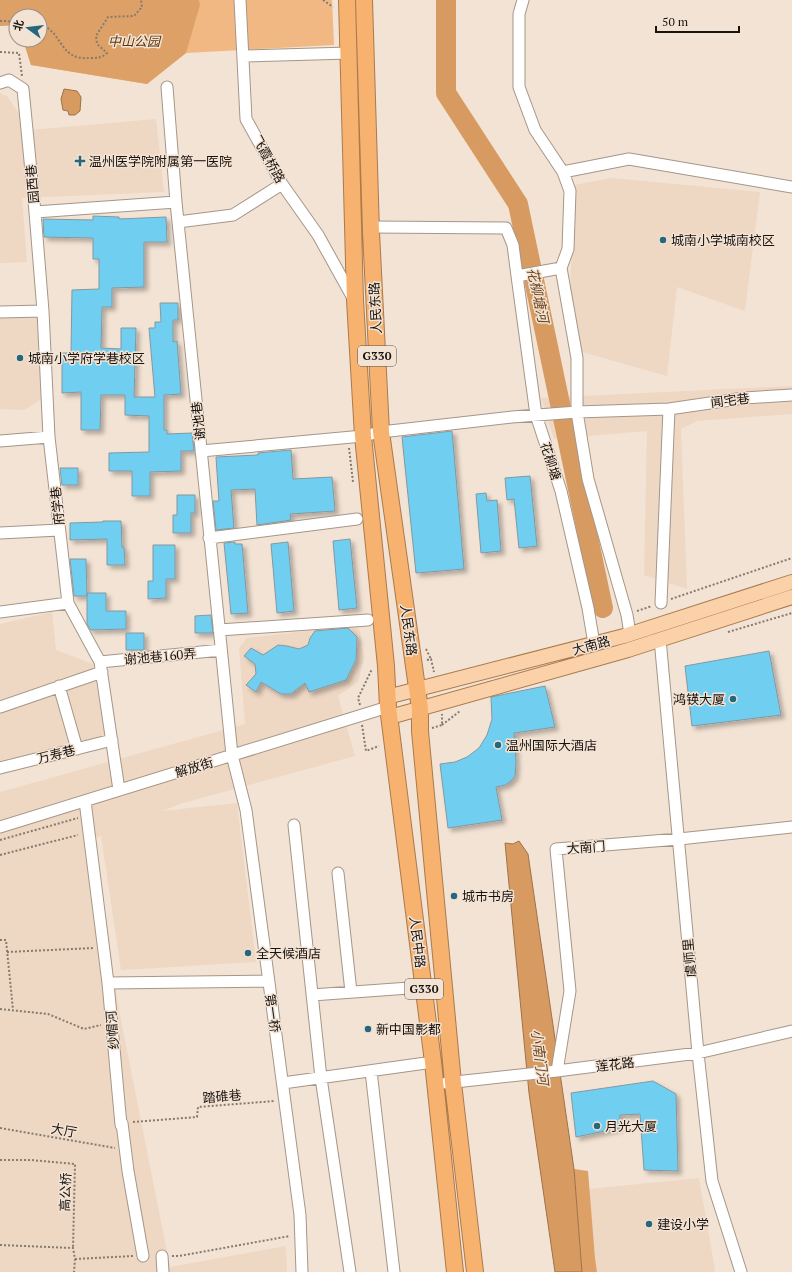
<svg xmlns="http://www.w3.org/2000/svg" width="792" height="1272" viewBox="0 0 792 1272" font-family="'PT Serif','Noto Sans SC',serif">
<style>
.built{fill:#eed7c3}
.green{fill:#f1b883}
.forest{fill:#dda168}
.water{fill:#d79b62;stroke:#9e7249}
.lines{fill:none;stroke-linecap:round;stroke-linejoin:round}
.river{stroke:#d79b62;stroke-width:20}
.building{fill:#70cff1;stroke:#8398a1;filter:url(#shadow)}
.minor-casing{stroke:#a59688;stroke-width:13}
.major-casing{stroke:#a97a4e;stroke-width:16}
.highway-casing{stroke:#a97a4e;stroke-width:18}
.path{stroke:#857a70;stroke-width:2;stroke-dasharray:2 2;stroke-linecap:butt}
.minor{stroke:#fff;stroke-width:11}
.major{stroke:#fad1a9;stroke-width:14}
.highway{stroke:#f7b270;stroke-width:16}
.poi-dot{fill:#27677c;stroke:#f3e3d4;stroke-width:1.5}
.labels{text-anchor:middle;stroke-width:3;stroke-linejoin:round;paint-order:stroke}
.shield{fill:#f3e3d4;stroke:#5a5149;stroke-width:1}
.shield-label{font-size:12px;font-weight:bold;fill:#19130e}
.park-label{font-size:13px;font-style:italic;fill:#5c3507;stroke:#f3e3d4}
.street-label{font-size:13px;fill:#19130e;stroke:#f3e3d4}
.poi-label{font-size:13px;fill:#19130e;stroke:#f3e3d4;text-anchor:start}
.water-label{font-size:14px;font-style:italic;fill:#6d441a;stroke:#f3e3d4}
</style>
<defs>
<filter id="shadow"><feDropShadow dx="3.5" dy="3.5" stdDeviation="2" flood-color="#0004"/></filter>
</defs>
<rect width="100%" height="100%" fill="#f3e3d4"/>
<!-- built -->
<path class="built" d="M0 93 7 96 30 130 156 119 164 192 22 198 27 262 0 263Z
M611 178 760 192 745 311 677 287 667 376 568 348 574 185Z
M39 316 42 399 24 410 0 409V317Z
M792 386V414L697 421 681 429 687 589 644 575 647 431 554 439 541 398Z
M52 612 56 650 93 664 105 738 68 747 69 759 0 773V624Z
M356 625 360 631 364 658 358 682 338 696 355 756 183 803 162 811 237 803 256 962 121 970 101 836 95 838 117 1000 170 1267 286 1246 287 1272H0V792L245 724 239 648 247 638Z
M699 1178 715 1270 714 1272H597L595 1258 589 1189Z"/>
<!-- green -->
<path class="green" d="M0 0H332L334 45 186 53 147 84 31 65 23 40H40V16H16V25L0 26Z"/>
<!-- forest -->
<path class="forest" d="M0 0H199L200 5 186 53 147 84 31 65 23 40H40V16H16V25L0 26Z
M574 1169 588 1171 595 1258 597 1272H582Z"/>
<!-- water -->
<path class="water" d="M64 89 77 91 81 97 80 111 75 115H69L68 111 63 110 61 99Z
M519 841 528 854 574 1169 582 1272H555L529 1093 505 843 513 844Z"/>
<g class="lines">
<!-- river -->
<path class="river" d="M446 0V93L518 204 603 608"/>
</g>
<!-- building -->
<path class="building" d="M93 216 119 217V219L166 217 167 242H144V287L112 288V307H102L101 348 121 349V328H136L134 397H155L149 328H155V322H161L160 303H178V320H173V342L177 341 181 394 164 395V430H167V434L192 433 194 451H181V471L150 472V496H132V471H109V453L149 452V416L125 415V395H101L100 430H81V392L62 393V353H71L72 290 99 289V259H93V238L44 237 43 219 93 220Z
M452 431 464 569 416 573 402 437Z
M291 450 293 479 332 477 335 511 290 514 291 520 257 525 255 489 231 490 234 528 216 530 213 501H219L216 457 258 455V453Z
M60 468H78V485H62Z
M530 476 537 546 519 548 514 499 507 500 505 478Z
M486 493 487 501 497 500 501 551 481 553 476 494Z
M177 495H195V513H191V533H173V515H177Z
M103 521H121L122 547H124L125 565H107V539L70 540V523L103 522Z
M350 539 357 608 339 610 333 541Z
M235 542V544H242L248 613 231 614 224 543Z
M288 542 294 611 277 613 271 544Z
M153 545H175V579H166V598L148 599V581H153Z
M70 559H86L87 596H74Z
M87 593H106V611H126V629L91 630 87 624Z
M211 615 213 633H195V616Z
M348 628 357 637 356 660 346 680 309 692 305 683 291 694H281L261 682 256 692 246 685 256 674 255 664 244 656 251 648 263 655 278 645 287 646 299 649 308 645 310 638 315 631Z
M126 633H144V650H126Z
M769 651 781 715 692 726 685 666Z
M545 686 555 727 514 733 516 763 515 776 510 782 505 785 496 787 502 820 448 828 440 764 455 762 467 757 479 748 487 735 492 719 491 697Z
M653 1081 676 1094 678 1171 644 1170 640 1114 620 1115 619 1128 576 1137 571 1093Z"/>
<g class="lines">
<defs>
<path id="minor" d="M240 0 246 119 282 184 318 235 353 298
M523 0 519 14V87L535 130 563 172 570 191 568 249 561 268 577 358V412L588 479 627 615 630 634
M243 56 349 53
M0 83 9 80 23 89 35 212 176 202
M167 87 176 202 232 755 246 810 300 1215 302 1272
M563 172 629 159 792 187
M35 212 43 311 49 437 68 603 100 662 119 790
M178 222 233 215 282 184
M371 227 506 228 513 245 517 276
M561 268 517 276 536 415 561 491 588 608 594 644
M0 312 43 311
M0 441 49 437
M201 451 363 436 381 432 512 417 577 412 669 409 744 398 792 395
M0 533 59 530
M209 538 357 519
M661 603 669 409
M0 612 68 603
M219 630 368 620
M660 639 698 1053 712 1181 741 1272
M100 662 221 650
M59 686 77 749
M0 707 102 672
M0 768 112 740
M85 801 108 983 121 1125 122 1123 128 1171 143 1256
M294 825 321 1078 350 1272
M0 827 388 707
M338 873 351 992
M108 983 269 981
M312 995 423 987
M371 1071 394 1272
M557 1071 570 991 556 849 679 839 792 827
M283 1083 433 1062
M446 1083 557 1071 698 1053 792 1031
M162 1256 163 1272"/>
<path id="major" d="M387 697 624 636 792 582
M390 717 628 650 792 597"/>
<path id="highway" d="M347 0 355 300 363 436 386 666 388 707 433 1062 455 1272
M364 0 371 232 381 432 420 709V731L453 1083 475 1272"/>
</defs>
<!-- minor casing -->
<use href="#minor" class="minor-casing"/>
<!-- major casing -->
<use href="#major" class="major-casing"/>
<!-- highway casing -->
<use href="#highway" class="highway-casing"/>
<!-- path -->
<path class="path" d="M323 0 333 7
M0 21H8L16 25
M40 25C63 30 58 61 90 58 97 58 102 58 107 53L97 44 96 36 108 17 134 16 142 7 141 0
M0 52 19 53 22 76
M349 448 353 482
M671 599 792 558
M637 611 652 606
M728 632 792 613
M426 649 431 659
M427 660 431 659 434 672
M360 705 358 698 372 669
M362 725 366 751 379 746
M442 725 460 711
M432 728 442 725V714
M0 840 78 818
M0 855 78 835
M0 940H6L13 1010
M7 952 94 948
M0 1009 48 1014 84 1029 101 1025
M133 1122 197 1117 198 1107 275 1101
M0 1128 115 1148
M0 1160H31L75 1164 73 1248
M0 1245 73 1248 75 1259 74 1272
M172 1256H179L290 1236
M75 1259 133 1256"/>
<!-- minor -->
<use href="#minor" class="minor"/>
<!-- major -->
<use href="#major" class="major"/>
<!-- highway -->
<use href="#highway" class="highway"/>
</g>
<!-- markers -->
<g class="poi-dot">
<path d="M78 155h4v4h4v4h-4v4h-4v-4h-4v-4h4z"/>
<circle cx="663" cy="240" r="4"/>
<circle cx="20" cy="358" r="4"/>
<circle cx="733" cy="699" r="4"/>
<circle cx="498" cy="745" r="4"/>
<circle cx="454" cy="896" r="4"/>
<circle cx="248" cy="953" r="4"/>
<circle cx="368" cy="1029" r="4"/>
<circle cx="597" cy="1126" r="4"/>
<circle cx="649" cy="1224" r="4"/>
</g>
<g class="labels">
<!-- shield labels -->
<g class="shield">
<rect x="358" y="346" width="38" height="20" rx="3"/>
<rect x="405" y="979" width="38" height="20" rx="3"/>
</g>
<g class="shield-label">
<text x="377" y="360">G330</text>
<text x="424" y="993">G330</text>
</g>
<!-- park labels -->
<g class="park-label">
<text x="134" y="46">中山公园</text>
</g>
<!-- street labels -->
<g class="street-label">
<text transform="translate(269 159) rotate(61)" y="5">飞霞桥路</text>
<text transform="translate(32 184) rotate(-95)" y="5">园西巷</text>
<text transform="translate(375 308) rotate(-93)" y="5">人民东路</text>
<text transform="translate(730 400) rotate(-7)" y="5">闻宅巷</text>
<text transform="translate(198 421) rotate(-96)" y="5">谢池巷</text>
<text transform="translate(551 461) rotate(72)" y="5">花柳塘</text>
<text transform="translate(57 506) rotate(-96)" y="5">府学巷</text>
<text transform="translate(409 630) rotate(82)" y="5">人民东路</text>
<text transform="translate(591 645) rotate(-15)" y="5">大南路</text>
<text transform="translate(160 656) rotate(-5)" y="5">谢池巷160弄</text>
<text transform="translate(56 754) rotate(-14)" y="5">万寿巷</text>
<text transform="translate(194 767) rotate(-17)" y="5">解放街</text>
<text transform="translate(586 847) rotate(-4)" y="5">大南门</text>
<text transform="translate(418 942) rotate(83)" y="5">人民中路</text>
<text transform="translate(689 958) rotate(-95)" y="5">虞师里</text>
<text transform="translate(273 1013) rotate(82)" y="5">第一桥</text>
<text transform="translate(112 1030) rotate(-95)" y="5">纱帽河</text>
<text transform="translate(615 1064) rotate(-7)" y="5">莲花路</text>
<text transform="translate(222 1096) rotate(-5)" y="5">踏碓巷</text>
<text transform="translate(64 1130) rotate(10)" y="5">大厅</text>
<text transform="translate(65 1192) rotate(-88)" y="5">高公桥</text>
</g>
<!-- poi labels -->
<g class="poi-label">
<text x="89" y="166">温州医学院附属第一医院</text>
<text x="671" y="245">城南小学城南校区</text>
<text x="28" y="363">城南小学府学巷校区</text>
<text x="725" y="704" text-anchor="end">鸿锳大厦</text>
<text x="506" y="750">温州国际大酒店</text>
<text x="462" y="901">城市书房</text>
<text x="256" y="958">全天候酒店</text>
<text x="376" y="1034">新中国影都</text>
<text x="605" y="1131">月光大厦</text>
<text x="657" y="1229">建设小学</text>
</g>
<!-- water labels -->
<g class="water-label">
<text transform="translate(538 295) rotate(78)" y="5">花柳塘河</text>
<text transform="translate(540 1057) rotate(83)" y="5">小南门河</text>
</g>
</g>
<!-- north arrow -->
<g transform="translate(28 28) rotate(285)"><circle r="19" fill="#f3e3d4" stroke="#9c9085"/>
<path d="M0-3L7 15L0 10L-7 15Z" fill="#27677c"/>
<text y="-6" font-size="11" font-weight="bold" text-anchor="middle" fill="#19130e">北</text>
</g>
<!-- scale -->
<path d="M656 26v6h83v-6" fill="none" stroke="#19130e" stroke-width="2"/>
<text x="662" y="26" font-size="12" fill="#19130e" stroke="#f3e3d4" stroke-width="3" paint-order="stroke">50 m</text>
</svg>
